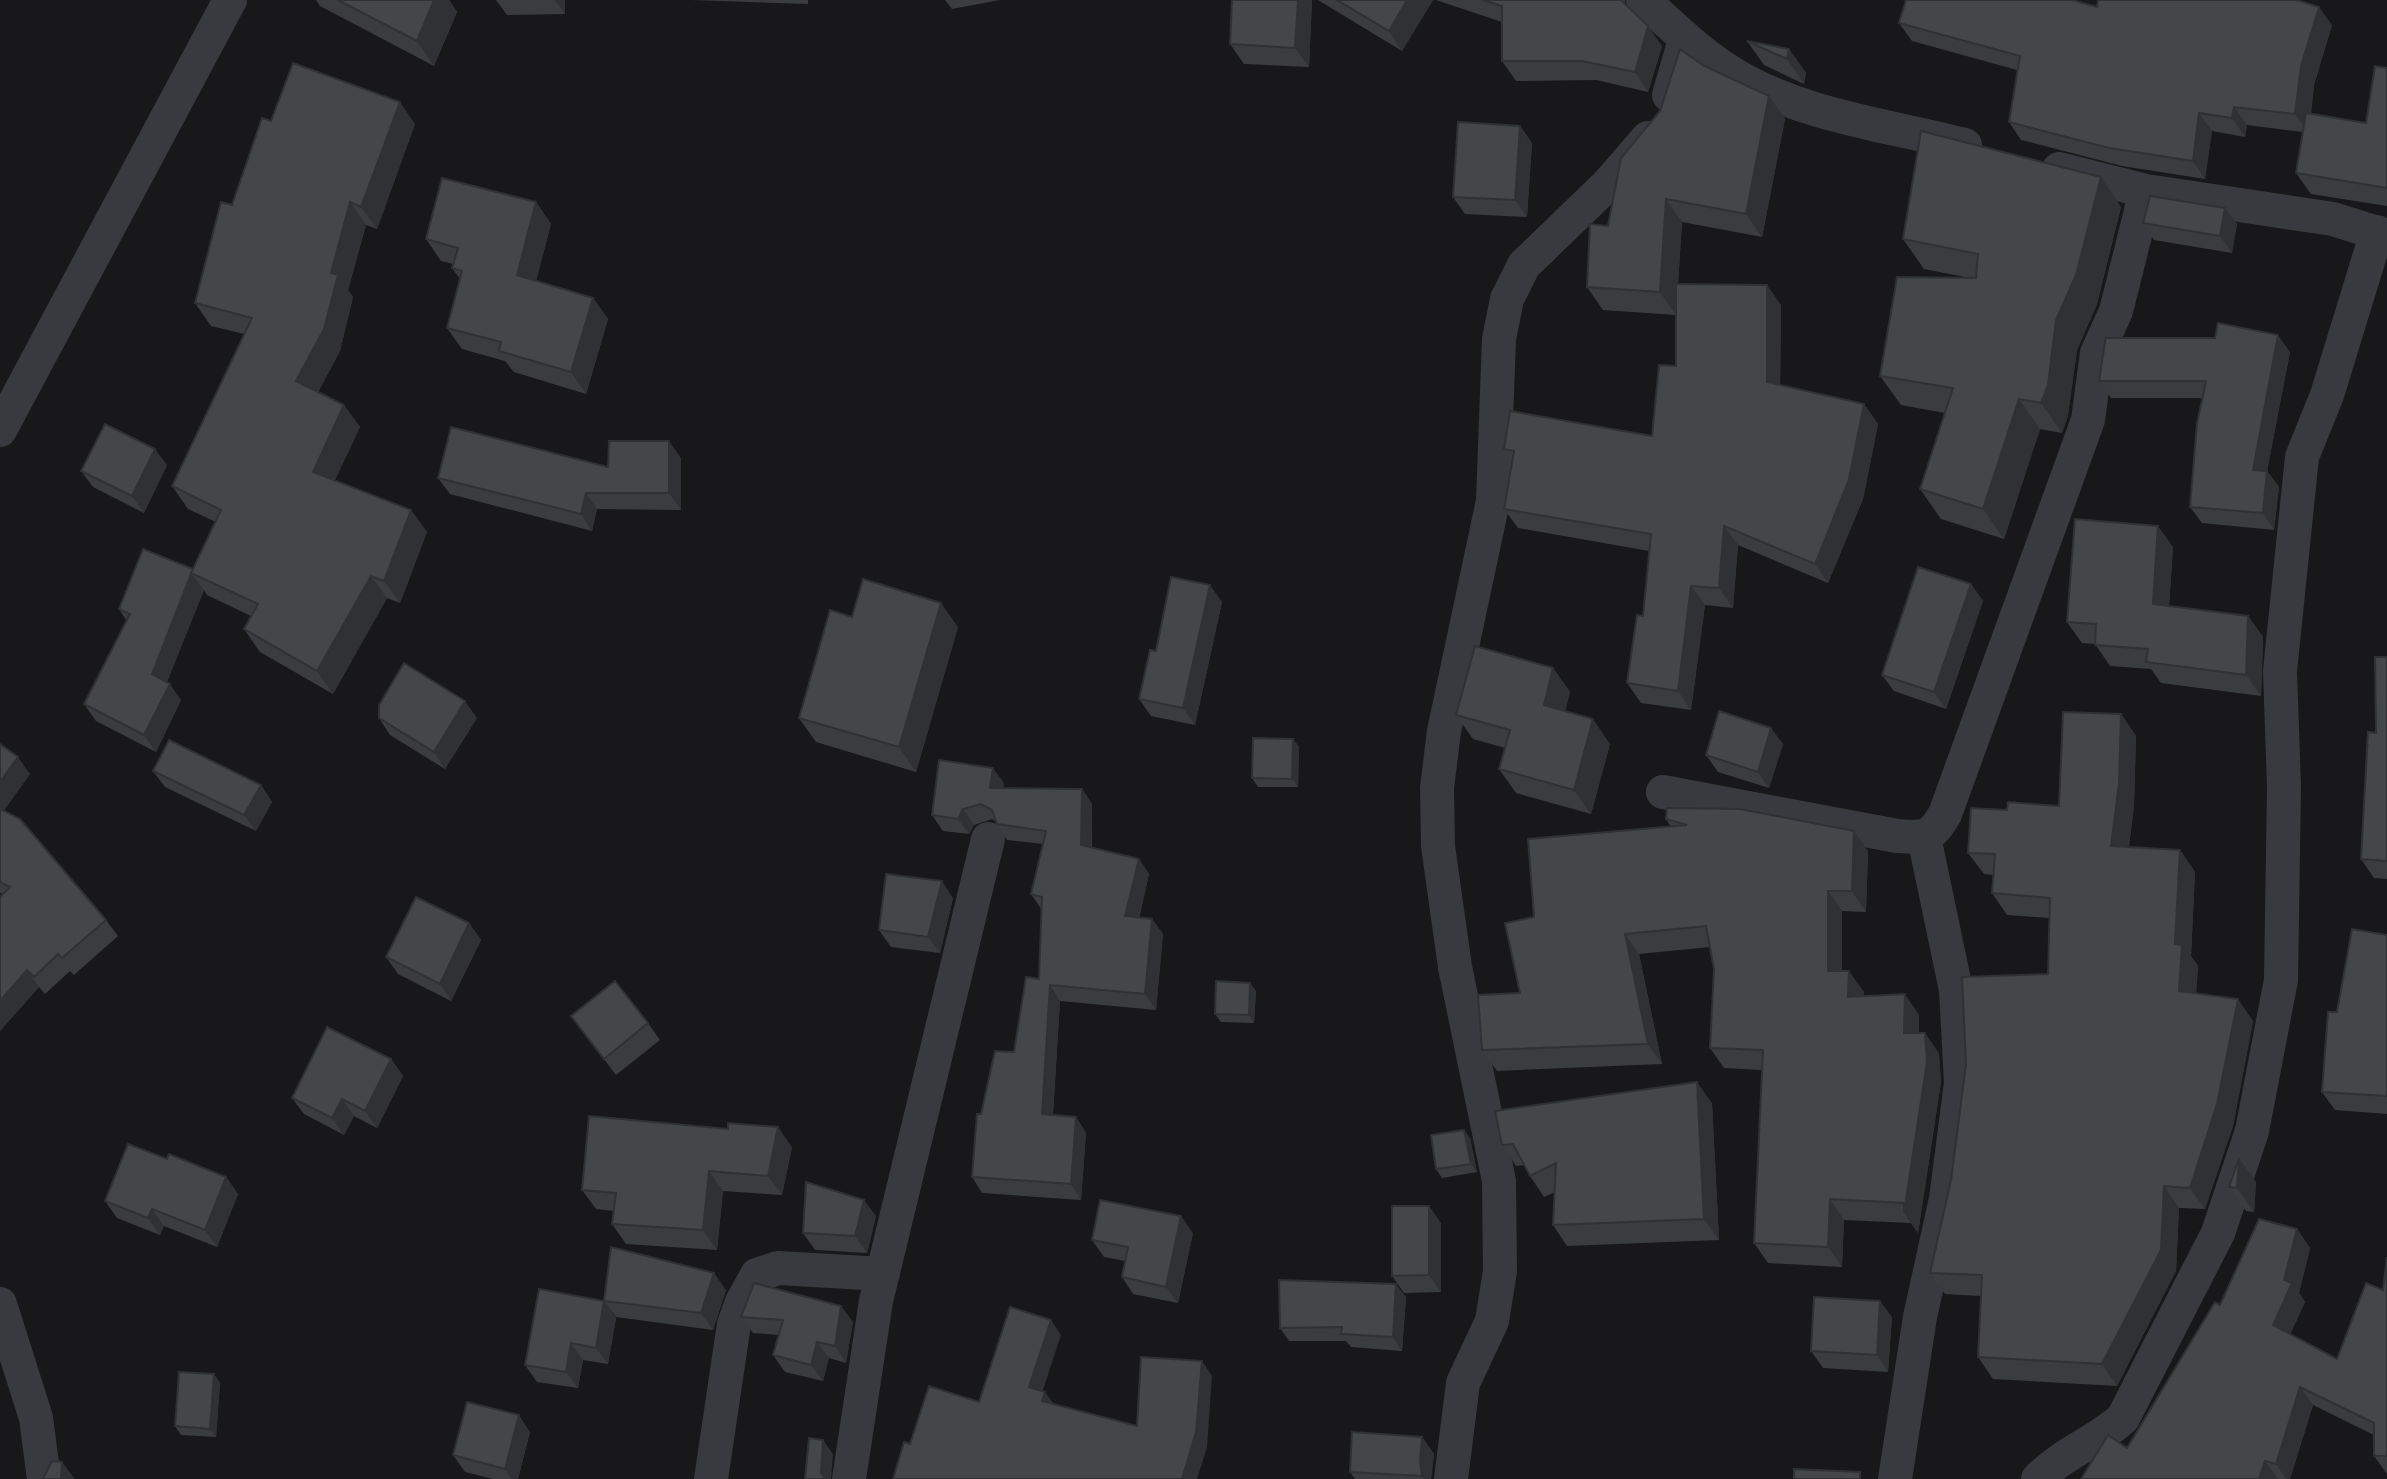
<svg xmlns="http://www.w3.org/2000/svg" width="2387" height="1479" viewBox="0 0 2387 1479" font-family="Quicksand,sans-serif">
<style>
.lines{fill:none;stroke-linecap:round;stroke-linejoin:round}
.street{stroke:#393a3f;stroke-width:34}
.wall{fill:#3a3c40}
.shaded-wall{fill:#303134}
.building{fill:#44464a;stroke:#303134;stroke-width:2}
</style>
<rect width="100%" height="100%" fill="#18181a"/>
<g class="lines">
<!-- street -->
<path class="street" d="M1643 0C1670 24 1696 50 1727 70 1796 115 1887 125 1965 145
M1669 95 1685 40
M2059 169 2146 191 2333 219 2387 236
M0 430 230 0
M1663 792 1897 836C1926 838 1930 839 1945 814L2088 420 2097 353 2116 311 2146 191
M0 1304 36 1418 44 1479
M711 1479 734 1324 742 1302 757 1275 778 1268 883 1274
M849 1479 876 1301 988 839
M1451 1479 1463 1383 1492 1321 1500 1271 1499 1181 1455 967 1438 846 1437 788 1444 731 1493 501 1499 339 1507 299 1524 265 1608 184 1648 138
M1895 1479 1920 1317 1946 1199 1961 1083 1956 990 1924 837
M2038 1479C2063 1453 2097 1442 2123 1418L2218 1233 2252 1131 2281 980 2284 786 2280 671 2302 457 2327 395 2377 232"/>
</g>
<!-- wall -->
<path class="wall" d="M316 0H449L457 12 434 66 320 6Z
M496 0H565V14L507 15Z
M691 0H808V4Z
M945 0H1000L952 9Z
M1232 0H1312L1309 67 1244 64 1230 44Z
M1318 0H1433L1402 51Z
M1436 0H1625L1626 5 1662 46 1648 92 1596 80 1516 81 1502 61V22Z
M2097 7 2332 25 2314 85 2311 114 2366 123 2387 68V206L2311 194 2296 173 2303 132 2247 125 2245 137 2212 131 2205 179 2122 166 2021 140 2009 122 2017 70 1912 41 1899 23Z
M1747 41 1789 49 1806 73 1804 84 1764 65Z
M1704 66 1769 96 1785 119 1762 237 1682 222 1678 284 1781 305 1780 385 1864 404 1878 424 1863 499 1828 583 1738 545 1733 608 1705 605 1691 710 1641 703 1627 683 1643 616 1649 551 1518 528 1504 509 1512 461 1504 449 1652 436 1676 366V315L1603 310 1587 287 1608 226Z
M271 121 415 124 377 229 366 225 348 290 353 297 340 351 318 392 344 405 360 427 335 480 411 510 427 532 400 603 387 598 333 694 260 652 244 629 251 616 207 595 204 590 167 682 181 700 156 752 96 721 84 704 126 620 119 609 193 569 216 522 188 509 172 486 244 334 211 326 195 303 232 205Z
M1520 126 1532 143 1527 217 1465 214 1453 197Z
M536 202 551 224 536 281 593 298 608 319 586 394 514 372 505 361 462 349 447 328 460 279 452 268 453 264 441 261 426 239Z
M2121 207 2097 304 2077 350 2068 415 2062 433 2040 429 2004 539 1941 519 1920 489 1945 413 1901 405 1880 376 1970 278 1924 269 1903 239Z
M2143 223 2237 224 2232 253 2154 240Z
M2290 352 2267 471 2279 487 2274 530 2202 523 2190 507 2203 398H2111L2099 381Z
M681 458V510L597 509 592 531 450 494 438 478 608 467Z
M167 465 144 513 93 487 81 471Z
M2173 547 2169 606 2248 616 2263 637 2261 696 2161 683 2151 669 2110 666 2095 644 2082 643 2067 622Z
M1971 584 1983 601 1946 709 1894 691 1882 675Z
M1222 602 1195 725 1151 716 1139 699 1156 651Z
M852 617 958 627 916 772 816 742 799 718Z
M2387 657V879L2374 878 2361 859 2376 733Z
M1553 668 1570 692 1565 711 1610 744 1591 814 1516 793 1499 769 1505 748 1473 739 1456 715Z
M2121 714 2136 736 2134 805 2129 847 2180 850 2195 872 2191 956 2198 966 2196 993 2253 1021 2233 1126 2205 1209 2179 1208 2176 1271 2117 1386 1993 1379 1978 1357 1981 1296 1945 1294 1930 1273 2048 974 2050 918 2007 915 1992 893 1993 875 1984 874 1968 853 2007 810 2059 806Z
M379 718H477L445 769 390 735Z
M1293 739 1299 747 1298 787H1258L1252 778Z
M0 744 30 774 4 810 106 920 118 936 74 975 70 971 45 994 39 987 0 1031V897L3 894 0 893Z
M1783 744 1769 788 1718 772 1706 755Z
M153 771 261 785 272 802 256 831 165 787Z
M1004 783 1003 788 1082 789 1092 804V847L1139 859 1149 874 1139 918 1152 919 1163 934 1156 1010 1060 1001 1053 1115 1076 1117 1086 1133 1081 1200 982 1193 972 1177 981 1114 1014 1052 1039 979 1042 910 1031 894 1043 844 1007 840 996 822 992 819 974 825 969 834 943 831 932 815Z
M1666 819 1868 851 1866 912 1842 911V971L1864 992 1863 996 1919 1015V1033H1925L1939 1054 1941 1082 1918 1233 1911 1223 1844 1220 1842 1267 1768 1263 1754 1243 1762 1070 1724 1068 1710 1048 1714 969 1710 947 1639 954 1662 1064 1497 1071 1482 1050 1520 993 1534 917 1671 827Z
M953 898 940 953 891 947 879 930Z
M469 923 481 940 451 1001 398 974 386 957Z
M2387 935V1114L2335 1110 2322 1092 2337 1012Z
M1256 991 1254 1023 1221 1022 1215 1014Z
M571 1016 648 1023 660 1040 616 1075Z
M391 1059 403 1076 377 1128 354 1116 344 1135 304 1114 292 1098Z
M1712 1103 1719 1240 1567 1246 1553 1225 1555 1192 1544 1197 1530 1176 1524 1165 1516 1166 1502 1145Z
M1470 1138 1477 1172 1442 1178 1436 1169Z
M792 1147 782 1195 723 1191 717 1250 626 1244 612 1224 614 1211 596 1209 582 1190Z
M167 1159 226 1177 238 1194 217 1247 164 1226 160 1235 117 1218 105 1201Z
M2256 1182 2254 1212 2246 1211 2229 1187Z
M876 1216 867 1253 815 1250 803 1233Z
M1441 1223V1292L1404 1293 1392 1276Z
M2297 1229 2310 1248 2299 1293 2305 1302 2290 1334 2337 1359 2383 1290 2387 1257V1474L2374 1456V1435L2313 1405 2290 1479H2081L2127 1448 2220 1305Z
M1193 1233 1178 1303 1133 1294 1122 1277 1125 1261 1104 1257 1092 1240Z
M726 1290 713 1330 616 1317 604 1301Z
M1406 1297 1402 1351 1351 1347 1346 1341H1289L1280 1328Z
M604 1301 616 1318 608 1364 583 1360 578 1388 537 1382 525 1365Z
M741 1317 853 1322 846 1363 829 1358 823 1381 785 1372 773 1355 779 1335 753 1333Z
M1892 1317 1888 1372 1823 1368 1811 1351Z
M214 1374 220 1383 216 1437 181 1435 175 1426Z
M530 1432 518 1479H493L465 1472 453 1455Z
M1422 1437 1434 1454 1431 1479H1355L1350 1472Z"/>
<!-- shaded-wall -->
<path class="shaded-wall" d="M434 0H449L457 12 434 66 417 41Z
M555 0H565V14Z
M1298 0H1312L1309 67 1295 48Z
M1407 0H1433L1402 51 1389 31Z
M2319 7 2332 25 2314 85 2308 132 2295 114 2301 66Z
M1648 26 1662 46 1648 92 1635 72Z
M1789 49 1806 73 1804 84 1787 59Z
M1769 96 1785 119 1762 237 1746 214Z
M400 102 415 124 377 229 361 207Z
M2234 107 2247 125 2245 137 2232 118Z
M2199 113 2212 131 2205 179 2193 161Z
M1520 126 1532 143 1527 217 1515 200Z
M2101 177 2121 207 2097 304 2077 350 2068 415 2062 433 2041 403 2056 320Z
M1666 199 1682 222 1676 315 1660 292Z
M350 202 366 225 348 290 353 297 340 351 312 404 296 381 331 273Z
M536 202 551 224 532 297 517 275Z
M2225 208 2237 224 2232 253 2220 236Z
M1767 285 1781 305 1780 402 1767 382Z
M593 298 608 319 586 394 571 372Z
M2278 335 2290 352 2267 471 2279 487 2274 530 2263 513 2253 470Z
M2019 399 2040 429 2004 539 1983 509Z
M1864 404 1878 424 1863 499 1828 583 1815 564Z
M344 405 360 427 328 494 313 472Z
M669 441 681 458V510L669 493Z
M155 449 167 465 144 513 132 496Z
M586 493 597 509 592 531 581 514Z
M411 510 427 532 400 603 384 581Z
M1724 526 1738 545 1733 608 1719 588Z
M2158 526 2173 547 2168 625 2153 604Z
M192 574 204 590 163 691 152 674Z
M371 576 387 598 333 694 317 671Z
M1971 584 1983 601 1946 709 1934 692Z
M1210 585 1222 602 1195 725 1183 708Z
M1691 586 1705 605 1691 710 1678 691Z
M941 603 958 627 916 772 899 747Z
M2248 616 2263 637 2261 696 2246 675Z
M1553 668 1570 692 1561 729 1544 705Z
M170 684 181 700 156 752 144 735Z
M465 701 477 718 445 769 434 752Z
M2121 714 2136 736 2134 805 2126 868 2111 846Z
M1593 719 1610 744 1591 814 1574 790Z
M1771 728 1783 744 1769 788 1758 772Z
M1293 739 1299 747 1298 787 1292 779Z
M18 757 30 774 0 816V782Z
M993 768 1004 783 1001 804 990 788Z
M261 785 272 802 256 831 244 815Z
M1082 789 1092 804 1091 860 1081 845Z
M963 809 974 825 969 834 958 819Z
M1854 831 1868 851 1866 912 1852 891Z
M2180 850 2195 872 2191 956 2198 966 2195 1013 2179 991 2175 944Z
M1139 859 1149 874 1136 932 1125 916Z
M942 881 953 898 940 953 928 937Z
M1828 891 1842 911V992L1828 971Z
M1152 919 1163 934 1156 1010 1145 994Z
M469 923 481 940 451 1001 440 984Z
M1625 934 1639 954 1662 1064 1648 1044Z
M27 970 39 987 0 1031V1001Z
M1849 971 1864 992 1863 1017 1848 997Z
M1250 983 1256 991 1254 1023 1249 1015Z
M1050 985 1060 1001 1052 1130 1042 1114Z
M1905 994 1919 1015V1053L1904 1033Z
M2238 999 2253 1021 2233 1126 2205 1209 2190 1188Z
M1925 1033 1939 1054 1941 1082 1918 1233 1904 1213Z
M391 1059 403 1076 377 1128 365 1111Z
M1697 1082 1712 1103 1719 1240 1704 1219Z
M342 1099 354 1116 344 1135 332 1118Z
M1076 1117 1086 1133 1081 1200 1071 1184Z
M778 1127 792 1147 782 1195 768 1176Z
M1464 1130 1470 1138 1477 1172 1471 1164Z
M2239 1158 2256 1182 2254 1212 2237 1188Z
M709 1171 723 1191 717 1250 703 1230Z
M226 1177 238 1194 217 1247 205 1230Z
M2164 1186 2179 1208 2176 1271 2117 1386 2102 1364Z
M1830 1199 1844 1220 1842 1267 1828 1247Z
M864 1200 876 1216 867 1253 855 1236Z
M1429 1206 1441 1223V1292L1429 1275Z
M152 1209 164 1226 160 1235 148 1218Z
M1181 1216 1193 1233 1178 1303 1166 1287Z
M2297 1229 2310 1248 2299 1293 2305 1302 2286 1344 2273 1325Z
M714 1273 726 1290 713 1330 701 1313Z
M1396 1284 1406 1297 1402 1351 1393 1337Z
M604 1301 616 1318 608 1364 596 1348Z
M1880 1301 1892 1317 1888 1372 1877 1355Z
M841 1306 853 1322 846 1363 835 1346Z
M1051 1320 1061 1335 1039 1402 1029 1387Z
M817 1342 829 1358 823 1381 811 1365Z
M571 1343 583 1360 578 1388 566 1372Z
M1202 1361 1212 1376 1207 1447 1197 1479H1182Z
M214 1374 220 1383 216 1437 210 1429Z
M2300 1387 2313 1405 2290 1479H2286L2276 1464Z
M1045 1392 1055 1406 1042 1401Z
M519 1415 530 1432 518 1479H512L505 1469Z
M1422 1437 1434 1454 1431 1479H1424L1422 1476 1420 1461Z
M823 1440 833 1454 831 1479H825L821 1473Z
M2265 1461 2278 1479H2259Z
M62 1462 74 1478V1479H61Z"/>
<!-- building -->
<path class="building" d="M338 0H434L417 41Z
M1232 0H1298L1295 48 1230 44Z
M1337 0H1407L1389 31Z
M1483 0H1621L1648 26 1635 72 1582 61H1502V6Z
M1906 0H2072L2097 7 2098 0H2296L2319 7 2301 66 2295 114 2234 107 2232 118 2199 113 2193 161 2109 148 2009 122 2020 56 1899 23Z
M1747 41 1789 49 1787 59Z
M1680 49 1704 66 1769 96 1746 214 1666 199 1660 292 1587 287 1590 224 1608 226 1621 158 1660 111Z
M293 63 400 102 361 207 350 202 331 273 338 275 324 329 296 381 344 405 313 472 411 510 384 581 371 576 317 671 244 629 258 604 191 573 221 510 172 486 252 318 195 303 221 202 232 205 262 118 271 121Z
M2375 66 2387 68V188L2296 173 2306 113 2366 123Z
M1458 122 1520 126 1515 200 1453 197Z
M1921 131 2101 177 2076 275 2056 320 2048 385 2041 403 2019 399 1983 509 1920 489 1953 388 1880 376 1897 277 1976 278 1978 254 1903 239Z
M442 178 536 202 517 275 593 298 571 372 499 351 501 342 447 328 462 271 452 268 458 248 426 239Z
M2150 196 2225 208 2220 236 2143 223Z
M1676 284 1767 285V382L1864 404 1849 479 1815 564 1724 526 1719 588 1691 586 1678 691 1627 683 1637 615 1643 616 1651 534 1504 509 1514 451 1504 449 1510 411 1652 436 1659 365 1676 366Z
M2218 323 2278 335 2253 470 2267 471 2263 513 2190 507 2197 424 2206 381H2099L2105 342 2106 338H2215Z
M105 424 155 449 132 496 81 471Z
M451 427 608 467 609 441H669V493H586L581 514 438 478Z
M2075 519 2158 526 2153 604 2248 616 2246 675 2146 662 2148 649 2095 645 2096 624 2067 622Z
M143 549 193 569 152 674 170 684 144 735 84 704 130 614 119 609Z
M1918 567 1971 584 1934 692 1882 675Z
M1171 577 1210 585 1183 708 1139 699 1150 650 1156 651Z
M863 579 941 603 899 747 799 718 830 610 852 617Z
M1475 646 1553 668 1544 705 1593 719 1574 790 1499 769 1510 730 1456 715Z
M2375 657H2387V861L2361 859 2368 732 2376 733Z
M404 663 465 701 434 752 379 718V705Z
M1719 711 1771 728 1758 772 1706 755Z
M2063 712 2121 714 2119 783 2111 846 2180 850 2175 944 2182 945 2179 991 2238 999 2217 1104 2190 1188 2164 1186 2161 1250 2102 1364 1978 1357 1982 1275 1930 1273 1951 1180 1966 1064 1962 977 2048 974 2050 898 1992 893 1995 854 1968 853 1971 808 2007 810 2008 802 2059 806Z
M1253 738 1293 739 1292 779 1252 778Z
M169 740 261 785 244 815 153 771Z
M0 744 18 757 0 782Z
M939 760 993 768 990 788 1082 789 1081 845 1139 859 1125 916 1152 919 1145 994 1050 985 1042 1114 1076 1117 1071 1184 972 1177 977 1114H981L995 1051 1014 1052 1026 977 1039 979 1042 897 1031 894 1046 831 997 824 992 810 981 804 963 809 958 819 932 815Z
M1667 808 1740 809 1854 831 1852 891H1828V971H1849L1848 997 1905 994 1904 1033H1925L1927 1062 1904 1213V1203L1830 1199 1828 1247 1754 1243 1763 1050 1710 1048 1714 969 1706 926 1625 934 1648 1044 1482 1050 1478 995 1520 993 1505 923 1534 917 1528 839 1687 825 1666 819Z
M0 809 20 819 106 920 62 958 58 954 34 977 27 970 0 1001V897L10 887 0 882Z
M886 874 942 881 928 937 879 930Z
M416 897 469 923 440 984 386 957Z
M2352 929 2387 935V1096L2322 1092 2328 1012H2337Z
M615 981 648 1023 604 1059 571 1016Z
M1216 981 1250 983 1249 1015 1215 1014Z
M327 1027 391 1059 365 1111 342 1099 332 1118 292 1098Z
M1697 1082 1704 1219 1553 1225 1556 1163 1530 1176 1513 1144 1502 1145 1495 1111Z
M589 1116 728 1129V1123L778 1127 768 1176 709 1171 703 1230 612 1224 616 1193 582 1190Z
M1464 1130 1471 1164 1436 1169 1431 1135Z
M128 1144 167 1159 169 1154 226 1177 205 1230 152 1209 148 1218 105 1201Z
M2239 1158 2237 1188 2229 1187Z
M806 1182 864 1200 855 1236 803 1233Z
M1100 1200 1181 1216 1166 1287 1122 1277 1128 1247 1092 1240Z
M1392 1206H1429V1275L1392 1276Z
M2259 1219 2297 1229 2284 1280 2292 1283 2273 1325 2337 1359 2366 1283 2383 1290 2387 1257V1456H2374V1423L2300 1387 2276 1464 2265 1461 2259 1479H2081L2108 1435 2127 1448 2215 1302 2220 1305Z
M611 1247 714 1273 701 1313 604 1301Z
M1279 1280 1396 1284 1393 1337 1341 1334 1342 1327 1280 1328Z
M754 1283 841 1306 835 1346 817 1342 811 1365 773 1355 783 1320 741 1317Z
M539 1289 604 1301 596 1348 571 1343 566 1372 525 1365Z
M1814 1297 1880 1301 1877 1355 1811 1351Z
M1010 1307 1051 1320 1029 1387 1045 1392 1042 1401 1137 1426 1141 1357 1202 1361 1196 1432 1182 1479H893L904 1442 910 1444 929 1386 979 1402Z
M179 1372 214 1374 210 1429 175 1426Z
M467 1402 519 1415 505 1469 453 1455Z
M1352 1432 1422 1437 1420 1461 1422 1476 1350 1472Z
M809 1438 823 1440 821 1473 826 1479H805Z
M52 1461 62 1462 61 1479H43Z
M1794 1469 1860 1472V1479H1794Z"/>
</svg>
